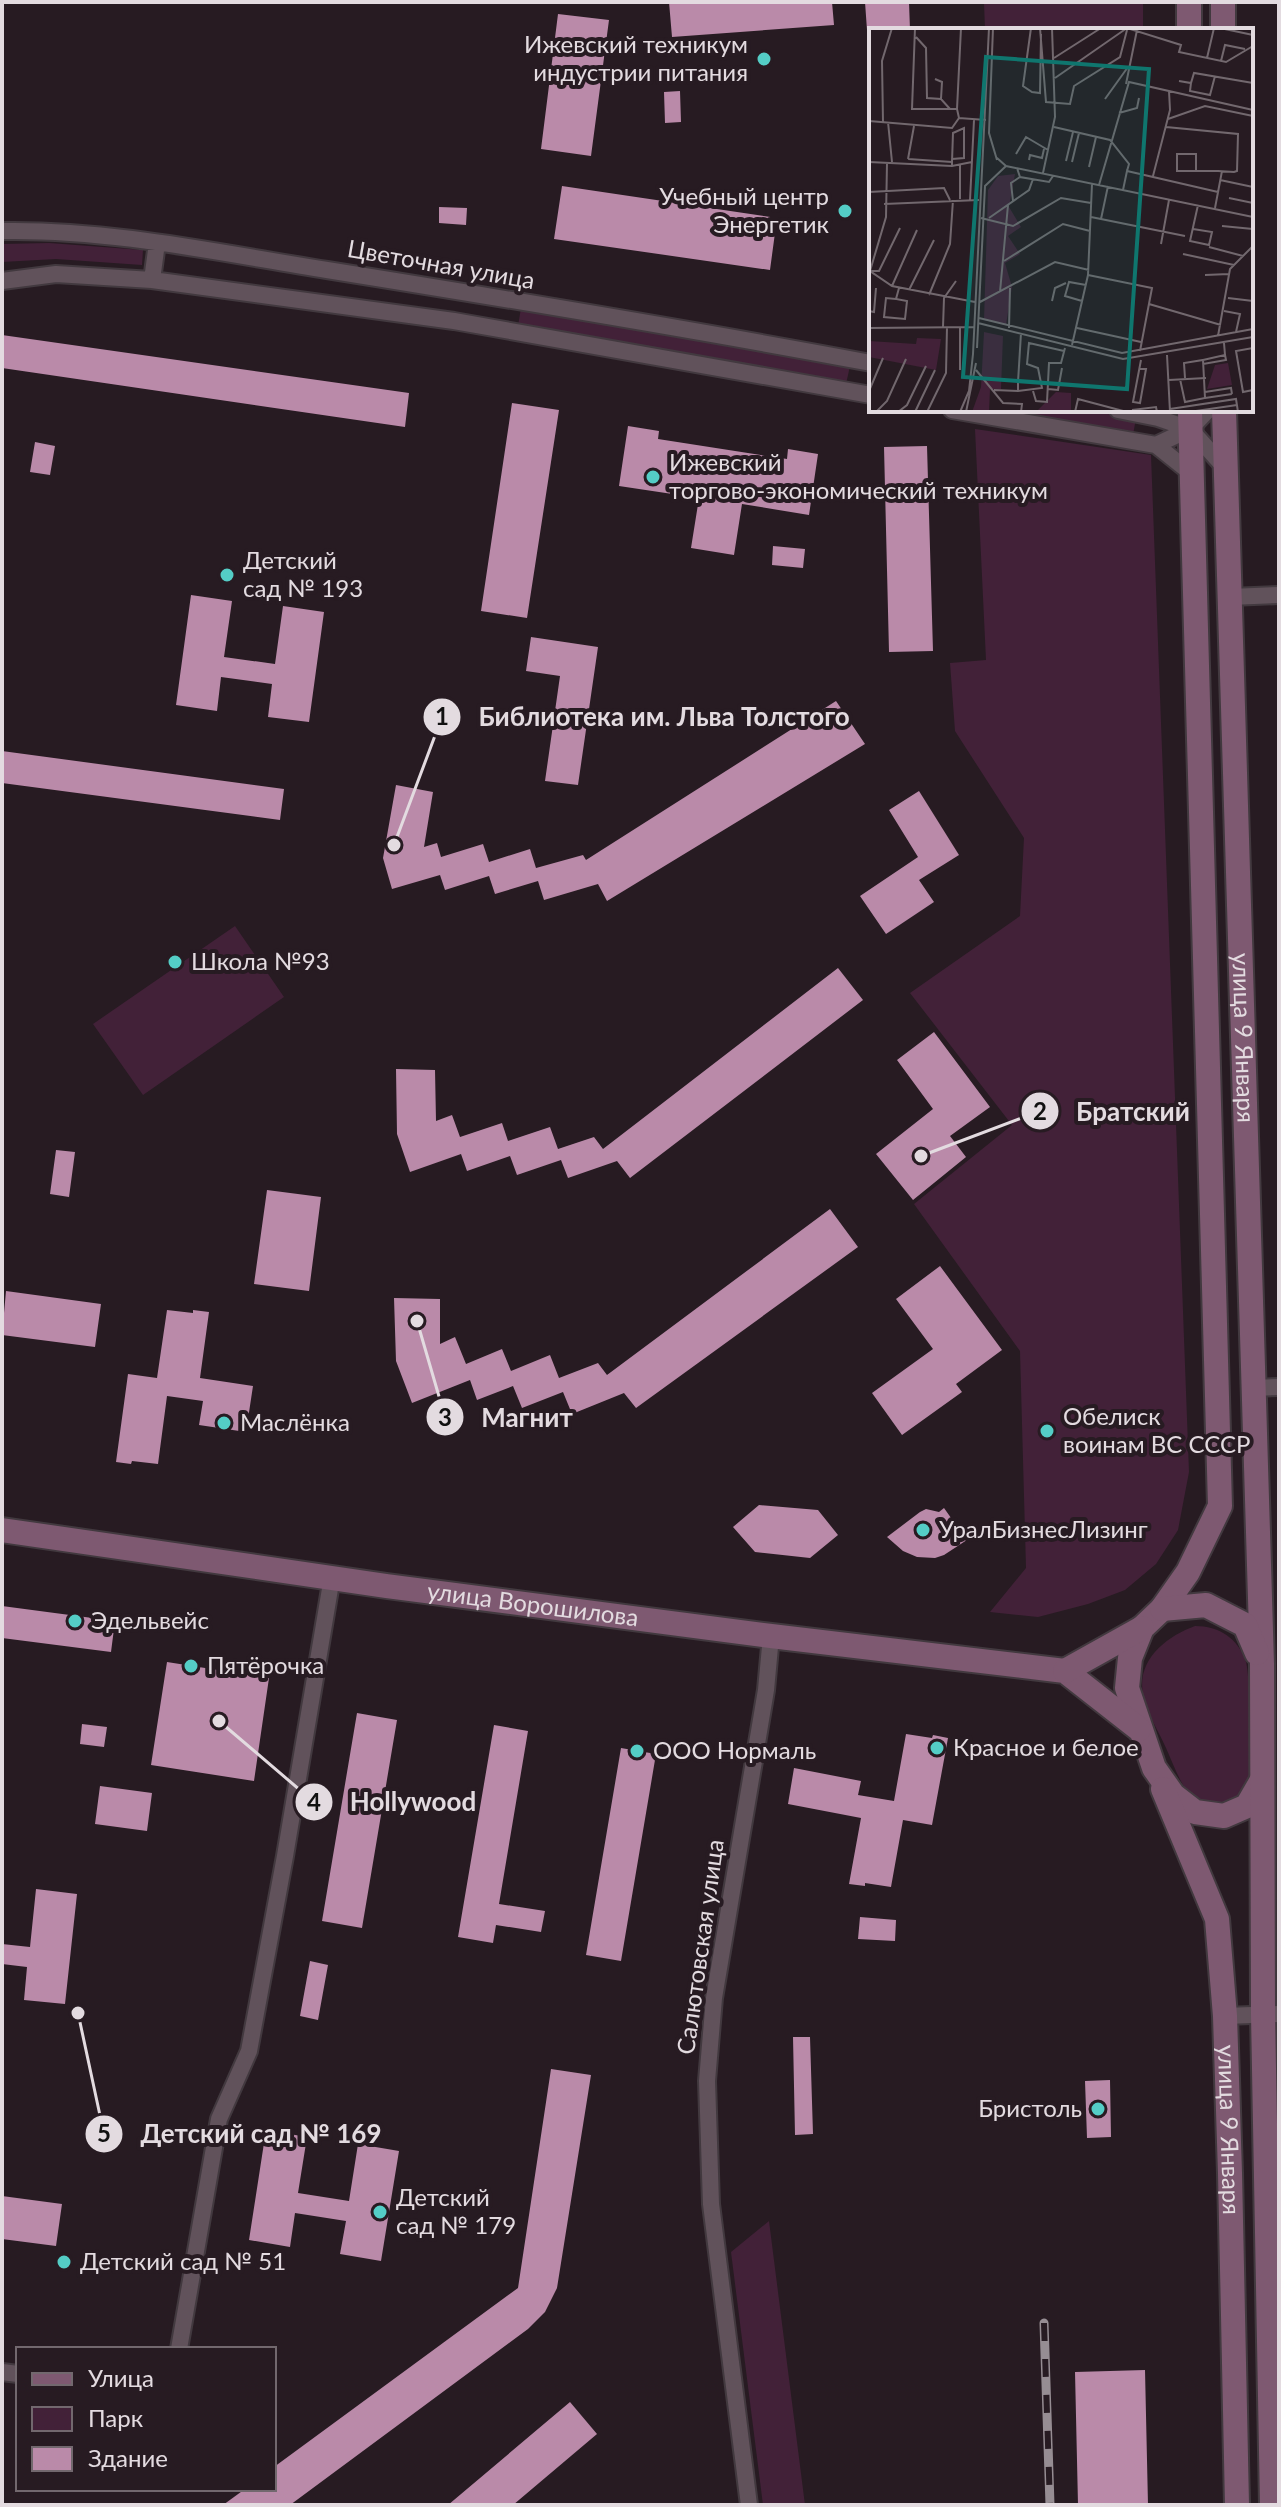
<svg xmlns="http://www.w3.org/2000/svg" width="1281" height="2507" viewBox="0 0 1281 2507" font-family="Lato,sans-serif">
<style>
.green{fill:#422138}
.building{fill:#ba8aa9}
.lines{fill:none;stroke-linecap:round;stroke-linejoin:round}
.minor-casing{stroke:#42393f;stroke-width:20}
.secondary-casing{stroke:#42393f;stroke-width:28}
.minor{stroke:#61525b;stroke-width:16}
.secondary{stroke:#7e5971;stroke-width:24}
.rail-casing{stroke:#968d93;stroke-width:9}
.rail{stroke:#271b22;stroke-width:6;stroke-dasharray:18;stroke-linecap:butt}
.poi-dot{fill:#54cdc6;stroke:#271b22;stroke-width:3}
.labels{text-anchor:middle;stroke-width:8;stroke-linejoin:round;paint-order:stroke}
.poi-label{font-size:24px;fill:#e3dbe0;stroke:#271b22;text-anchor:start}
.street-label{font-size:24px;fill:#e3dbe0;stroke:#271b22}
.inset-road{fill:none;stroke:#72686e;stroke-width:2}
.view{fill:#0f766e;fill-opacity:0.15;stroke:#0f766e;stroke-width:4}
.inset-edge{fill:none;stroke:#e3dbe0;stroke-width:4}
.leader{fill:none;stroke:#e3dbe0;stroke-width:3}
.callout-dot{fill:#e3dbe0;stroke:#271b22;stroke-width:3}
.mark-label{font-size:24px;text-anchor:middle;font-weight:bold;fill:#111}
.callout-label{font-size:26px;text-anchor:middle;font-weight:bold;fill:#e3dbe0;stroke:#271b22;stroke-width:8;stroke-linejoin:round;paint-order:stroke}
</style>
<rect width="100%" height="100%" fill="#271b22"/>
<!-- green -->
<path class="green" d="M984 2H1143V30H985Z
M49 243 143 250 142 265 56 259 2 262V244Z
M521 308 850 366 846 384 518 326Z
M991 410H1091L1136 418 1133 435Z
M975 429 1151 455 1189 1472 1178 1530 1156 1564 1125 1590 1088 1604 1038 1617 990 1612 1026 1568 1020 1351 914 1204 1012 1125 910 993 1020 916 1024 838 955 731 950 663 986 660Z
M235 926 284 997 143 1095 93 1024Z
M1195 1626C1219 1626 1238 1638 1246 1662 1250 1676 1253 1763 1249 1778 1247 1786 1241 1800 1233 1803 1221 1808 1201 1805 1192 1797 1180 1785 1173 1763 1166 1748 1159 1732 1148 1715 1144 1698 1134 1662 1165 1637 1195 1626Z
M769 2221 805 2505H763L731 2252Z"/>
<!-- building -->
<path class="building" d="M669 2H832L834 25 672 37Z
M865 2H909L910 30H867Z
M558 14 609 20 591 156 541 149Z
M680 91 681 122 665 123 664 92Z
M562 186 777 218 770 270 554 239Z
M439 207 467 208 466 225 439 223Z
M2 335 409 393 405 427 2 368Z
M512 403 559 410 527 618 481 611Z
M628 426 659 431 658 439 787 459 788 449 818 454 809 515 742 504 734 555 691 548 699 498 619 486Z
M35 442 55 446 50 475 30 472Z
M927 446 933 651 889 652 884 447Z
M773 546 805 549 803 568 772 565Z
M191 595 232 601 224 657 275 664 283 606 324 612 309 722 268 717 272 684 221 677 217 711 176 705Z
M531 637 598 647 578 785 545 781 560 676 526 671Z
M836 701 865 744 607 901 598 884 544 900 538 881 495 894 489 876 445 890 440 875 392 889 383 858 396 785 433 792 424 847 437 843 441 857 483 844 489 862 530 849 536 868 583 855 586 860Z
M2 751 284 789 280 820 2 783Z
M919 791 959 855 919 880 934 902 886 934 860 896 918 857 889 810Z
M838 968 863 1000 630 1178 617 1161 568 1178 561 1160 517 1175 510 1156 467 1171 461 1154 410 1172 397 1134 396 1069 435 1070 436 1121 452 1115 460 1137 502 1123 508 1141 550 1127 558 1149 594 1137 603 1149Z
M934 1032 990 1107 950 1136 966 1157 913 1200 876 1154 933 1109 897 1060Z
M56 1150 75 1152 69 1197 50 1194Z
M267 1190 321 1197 309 1291 254 1284Z
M830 1209 858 1247 636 1408 624 1393 572 1414 563 1392 522 1408 513 1386 477 1400 470 1380 412 1403 396 1361 394 1298 440 1299V1344L455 1337 466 1364 502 1349 511 1371 550 1355 559 1378 598 1363 607 1375Z
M940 1266 1002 1350 956 1384 962 1392 902 1435 872 1393 933 1349 896 1299Z
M6 1291 101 1304 95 1347 2 1335Z
M167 1310 193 1313V1310L209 1312 200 1378 253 1386 246 1432 199 1425 203 1401 167 1396 158 1464 132 1461 131 1464 116 1462 128 1374 157 1378Z
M759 1505 818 1510 838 1535 810 1558 755 1552 733 1527Z
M944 1508 961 1532 973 1536 944 1555 935 1558 917 1557 903 1551 887 1537 920 1512 926 1509 939 1512Z
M2 1606 115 1621 111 1652 2 1638Z
M167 1662 269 1678 254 1781 151 1765Z
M357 1713 397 1720 362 1928 322 1921Z
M82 1724 107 1727 104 1747 80 1744Z
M494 1725 528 1731 499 1904 545 1911 541 1932 496 1925 493 1943 458 1937Z
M906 1734 932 1738 933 1735 948 1738 932 1825 903 1820 891 1887 865 1883V1886L849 1884 861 1818 788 1804 794 1768 861 1781 858 1795 894 1801Z
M621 1748 656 1754 621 1961 586 1955Z
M100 1786 152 1793 147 1831 95 1824Z
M36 1889 77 1894 65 2004 24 2000 27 1967 2 1964V1944L30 1947Z
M860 1917 896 1920 895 1941 858 1939Z
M310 1961 328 1965 318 2020 300 2016Z
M793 2037H810L813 2134 795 2135Z
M551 2069 591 2075 557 2288 545 2312 528 2329 290 2505H223L245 2489H274V2467L518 2288Z
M1110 2080 1111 2137 1087 2138 1085 2081Z
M266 2130 307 2137 298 2193 349 2201 358 2144 399 2151 381 2261 340 2254 346 2221 295 2213 290 2247 249 2240Z
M2 2196 62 2204 56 2246 2 2239Z
M1145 2370 1148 2505H1078L1075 2372Z
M570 2402 597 2434 513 2505H448Z"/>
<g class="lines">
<defs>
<path id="minor" d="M2 231C110 229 220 253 327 270 508 299 690 329 871 363
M152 280 157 243
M2 281 56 274 152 280 454 321 871 395
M952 410 1156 445 1191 473
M1118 410 1158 418 1190 429 1226 469
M1156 445 1190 429 1208 410
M1230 597 1279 595
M1253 1388 1279 1387
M1225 2016 1279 2014
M179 2349 219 2119 249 2051 285 1856 332 1577
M2 2372 18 2374
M749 2505 711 2204 707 2081 714 1998 766 1690 771 1636"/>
<g id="secondary">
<path d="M1189 2V30"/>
<path d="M1223 30V2"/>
<path d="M1190 410 1220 1506 1188 1572 1162 1609 1142 1628 1130 1658 1127 1688 1154 1768 1173 1795 1195 1812 1224 1816 1247 1806 1262 1780"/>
<path id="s1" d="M1224 410 1262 1664 1263 2014 1272 2505"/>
<path id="s2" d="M2 1530 387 1586 771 1636 1065 1671 1139 1729"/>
<path d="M1162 1609 1206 1605 1245 1625 1257 1653"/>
<path d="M1065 1671 1142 1628"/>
<path id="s3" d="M1163 1789 1217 1919 1225 2016 1230 2173 1237 2505"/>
</g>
</defs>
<!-- minor casing -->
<use href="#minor" class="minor-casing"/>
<!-- secondary casing -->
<use href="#secondary" class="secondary-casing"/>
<!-- minor -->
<use href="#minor" class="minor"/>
<!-- secondary -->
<use href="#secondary" class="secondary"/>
<defs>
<path id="rail" d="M1044 2323 1050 2505"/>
</defs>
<!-- rail casing -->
<use href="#rail" class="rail-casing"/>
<!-- rail -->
<use href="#rail" class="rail"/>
</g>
<!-- markers -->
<g class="poi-dot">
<circle cx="764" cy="59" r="8"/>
<circle cx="845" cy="211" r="8"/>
<circle cx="653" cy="477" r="8"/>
<circle cx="227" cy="575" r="8"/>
<circle cx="175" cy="962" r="8"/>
<circle cx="224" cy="1423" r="8"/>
<circle cx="1047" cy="1431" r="8"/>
<circle cx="923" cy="1530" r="8"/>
<circle cx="75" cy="1621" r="8"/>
<circle cx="191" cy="1666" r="8"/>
<circle cx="937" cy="1748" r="8"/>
<circle cx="637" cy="1751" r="8"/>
<circle cx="1098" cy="2109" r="8"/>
<circle cx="380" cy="2212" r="8"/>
<circle cx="64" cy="2262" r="8"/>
</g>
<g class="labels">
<!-- poi labels -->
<g class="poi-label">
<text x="748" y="53" text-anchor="end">Ижевский техникум<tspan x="748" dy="28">индустрии питания</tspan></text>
<text x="829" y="205" text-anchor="end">Учебный центр<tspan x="829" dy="28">Энергетик</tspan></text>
<text x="669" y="471">Ижевский<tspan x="669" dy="28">торгово-экономический техникум</tspan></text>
<text x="243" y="569">Детский<tspan x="243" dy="28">сад № 193</tspan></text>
<text x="191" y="970">Школа №93</text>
<text x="1063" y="1425">Обелиск<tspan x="1063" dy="28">воинам ВС СССР</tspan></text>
<text x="240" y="1431">Маслёнка</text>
<text x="939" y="1538">УралБизнесЛизинг</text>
<text x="91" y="1629">Эдельвейс</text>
<text x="207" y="1674">Пятёрочка</text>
<text x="953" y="1756">Красное и белое</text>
<text x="653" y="1759">ООО Нормаль</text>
<text x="1082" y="2117" text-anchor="end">Бристоль</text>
<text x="396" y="2206">Детский<tspan x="396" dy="28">сад № 179</tspan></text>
<text x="80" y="2270">Детский сад № 51</text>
</g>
<!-- street labels -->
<g class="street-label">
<text transform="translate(441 265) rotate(10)" y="8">Цветочная улица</text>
<text dy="8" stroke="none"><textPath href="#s1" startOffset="628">улица 9 Января</textPath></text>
<text dy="8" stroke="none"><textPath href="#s2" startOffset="536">улица Ворошилова</textPath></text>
<text transform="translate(701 1947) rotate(-82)" y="8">Салютовская улица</text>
<text dy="8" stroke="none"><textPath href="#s3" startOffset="352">улица 9 Января</textPath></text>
</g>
</g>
<!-- overview -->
<g transform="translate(869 28)">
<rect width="384" height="384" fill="#271b22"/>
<path d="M146 146 140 179 152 199 139 208 151 226 136 235 143 259 137 297 115 292 119 162 129 148ZM115 304 134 308 132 361H121L120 384H103L112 359Z" fill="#422138"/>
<path d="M187 364 202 365V384H167Z" fill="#422138"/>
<path d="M48 310 72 311 67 342 0 329V313L47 316ZM359 335 363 357 338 361 346 337Z" fill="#422138"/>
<path class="inset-road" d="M46 0 43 81H88L90 90M124 0 120 105 128 132M162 0 154 58 163 64 171 65 172 6M171 0 177 74 201 76 205 58 251 29 258 2M351 0 384 7M47 9 57 20 58 70 72 71 81 81M185 30 232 0M338 30 345 0M352 33 356 17 376 21M186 50 258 0 312 17 310 24 357 34 384 18M66 51 73 54 72 71M310 53 322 55 325 45 384 55M322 55 321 63 341 67 346 48M257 56 268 2M236 71 259 39M88 81 92 0M250 85 268 80 270 70M299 91 336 78 384 88M0 93 83 100 90 90 117 92M14 94 13 33 23 0M19 94 23 134M185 99 241 112 260 136 258 143M297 99 369 106 368 143 365 144 349 143H308V126H327V143M147 126 157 109 179 122M128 130 137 138 384 189M39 131 83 134M39 131 45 98M83 131 95 130V100L84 105 83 134V138M160 132 161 127 173 130 175 121M197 133 204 104M0 134 83 138 103 134M203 134 210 105M18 135 17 189 1 243 23 258 106 274M220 139 227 109M148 140 151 149 180 154 184 148M174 145 186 89 183 0M284 148 301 82 300 63M351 152 384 159M230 157 260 54 384 82M254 162 258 143 349 164M0 164 75 160 81 172M360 170 384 175M91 171V137M101 172 105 92M144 173 142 155 151 149M15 176 110 172M346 180 353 143M222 189 316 208M112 190 144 198 192 170 222 175M120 190 160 162 164 151M232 191 239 158M353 198 384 201M324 201 343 204 340 217 321 213 329 177M292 216 300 172M340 219 374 228M314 226 365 237M135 233 194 196 221 203M2 243H10L31 200M219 247 283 260 271 323M336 247 360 246M23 258 48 202M40 262 65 212M131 264 139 177M60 267 81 216 84 172M359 270 384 273M27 271 17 270 15 289 36 291 38 273 27 271 30 260M183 273 186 260 197 255M213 273 196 268 200 254 217 257M111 274 186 234 220 242M280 276 352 297M0 283 5 284 7 260M355 283 371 286 367 304M110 290 253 325 384 301M109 295 254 331 384 309M74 299 75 270 87 253M0 300 106 299M140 300 141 260M208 300 272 314M349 308 361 241 384 218M203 317 219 247 223 156M108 320 116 158 137 138M384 320 367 323 374 364 384 362M298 327 301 384M334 332 356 327 355 315M334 336 357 332 356 327M271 341H277L271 375 264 374 272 332M91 342V299M107 342 134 375 153 376 152 384M311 351 316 374 336 370 334 332 315 335 316 350M300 352 337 350M149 354 152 305M179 361 189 362 193 340M125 362 149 363V355M0 363 14 330M149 363 173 360 169 340 158 336 160 315 195 323M164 363 167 373 178 374 180 335H192L196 320M336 364 362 360 363 366M336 370 363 366M301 381 367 371 369 384M263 382 287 379 288 384M7 384 18 373 37 331M29 384 38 377 57 338M46 384 66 342M58 384 77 345 78 299M91 384 100 363 104 326 120 0M97 384 107 335M206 384 209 371 258 384M320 384 368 377"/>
<path class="view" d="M117 29 280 41 258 361 94 349Z"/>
<rect width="384" height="384" class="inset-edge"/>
</g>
<!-- callouts -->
<path class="leader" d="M394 845L442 717M921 1156L1040 1111M417 1321L445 1417M219 1721L314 1802M78 2013L104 2134"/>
<g class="callout-dot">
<circle cx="394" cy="845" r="8"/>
<circle cx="921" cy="1156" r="8"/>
<circle cx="417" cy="1321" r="8"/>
<circle cx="219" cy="1721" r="8"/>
<circle cx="78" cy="2013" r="8"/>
<circle cx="442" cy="717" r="20"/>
<circle cx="1040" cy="1111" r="20"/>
<circle cx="445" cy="1417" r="20"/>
<circle cx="314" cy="1802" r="20"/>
<circle cx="104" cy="2134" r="20"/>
</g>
<g class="mark-label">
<text x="442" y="725">1</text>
<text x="1040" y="1120">2</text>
<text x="445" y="1426">3</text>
<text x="314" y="1811">4</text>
<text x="104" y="2142">5</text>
</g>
<g class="callout-label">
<text x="664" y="726">Библиотека им. Льва Толстого</text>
<text x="1133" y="1121">Братский</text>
<text x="527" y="1427">Магнит</text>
<text x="413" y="1811">Hollywood</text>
<text x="261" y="2143">Детский сад № 169</text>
</g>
<!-- border -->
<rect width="1281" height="2507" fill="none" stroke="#e3dbe0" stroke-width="8"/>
<!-- legend -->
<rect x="16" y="2347" width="260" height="144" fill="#271b22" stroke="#72686e" stroke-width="2"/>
<rect x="32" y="2373" width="40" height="12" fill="#7e5971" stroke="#72686e" stroke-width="2"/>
<text x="88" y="2387" font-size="24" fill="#e3dbe0">Улица</text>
<rect x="32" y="2407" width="40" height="24" fill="#422138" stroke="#72686e" stroke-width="2"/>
<text x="88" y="2427" font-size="24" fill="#e3dbe0">Парк</text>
<rect x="32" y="2447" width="40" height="24" fill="#ba8aa9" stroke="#72686e" stroke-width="2"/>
<text x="88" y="2467" font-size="24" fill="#e3dbe0">Здание</text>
</svg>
